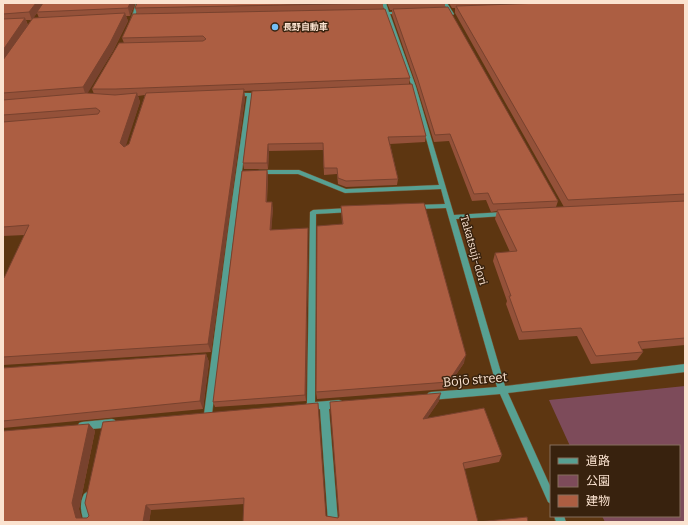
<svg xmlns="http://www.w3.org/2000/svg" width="688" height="525" viewBox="0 0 688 525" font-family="Bitter,'Noto Sans JP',serif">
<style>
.green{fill:#7d4b5a}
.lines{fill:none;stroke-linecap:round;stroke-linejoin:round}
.minor-casing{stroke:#765230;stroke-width:1}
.minor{fill:#57a092;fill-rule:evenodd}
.wall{fill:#945139;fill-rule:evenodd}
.shaded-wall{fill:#78422e}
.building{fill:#ac5e42;stroke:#78422e}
.poi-dot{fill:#74c0f6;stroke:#38220e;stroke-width:1.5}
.labels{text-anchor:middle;stroke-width:3;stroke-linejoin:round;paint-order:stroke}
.far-poi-label{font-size:9px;font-weight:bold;fill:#fbe3d0;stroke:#38220e;text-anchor:start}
.street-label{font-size:11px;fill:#fbe3d0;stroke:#38220e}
.near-street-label{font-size:13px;fill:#fbe3d0;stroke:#38220e}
</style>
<rect width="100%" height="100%" fill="#5d3611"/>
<!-- green -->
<path class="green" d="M685 386V522H605L602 516H679V446H570L549 400Z"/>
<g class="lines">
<defs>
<path id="minor" d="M136 3H140L133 22 130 23Z
M382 3H386L389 12H402L404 13 402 14H390L416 87 454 215 504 212 507 214 504 216 456 219 505 386 685 364V372L508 393 551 488V504L548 502 500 394 431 400 428 399 427 396 428 393 431 392 497 387 446 208 417 209 414 207 417 205 445 204 441 189 345 193 298 174H259L256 172 259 170H299L346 189 439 185 412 87 386 14H378L376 13 378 12H385Z
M443 3H447L454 14 453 15H451Z
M250 93H260L262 94 260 95 252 96 238 201 212 414 211 417 208 418 205 417 204 414 232 201 247 96 237 97 234 95 237 93Z
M350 208H352L353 210 352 212 316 214 315 402 339 400 342 401 343 404 342 407 329 409 338 522H328L320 409 309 410 306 409 305 406 307 403 310 212 313 210Z
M112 419 115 420 116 423 115 426 112 427 82 430 79 429 78 426 79 423 82 422Z
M87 492 90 494 92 497 90 509 94 522H84C81 512 79 504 84 494Z
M554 516H564L566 522H556Z"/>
</defs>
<!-- minor casing -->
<use href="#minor" class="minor-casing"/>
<!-- minor -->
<use href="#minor" class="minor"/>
</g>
<!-- wall -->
<path class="wall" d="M3 3H135L130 16H126L128 21 113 51 87 93 94 94 92 89 124 43 122 38 137 14 135 8 383 3V9L410 78 409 84 426 136 425 142 390 144 398 179 397 185 346 187 338 184 337 174 324 175 323 150 269 151 268 169H244L243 163 252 91 353 87 244 91 245 98 211 352 3 365V278H4L25 235 3 236ZM37 13 39 18H33ZM26 20H31L28 25ZM145 95 129 144 125 146 140 102 138 96Z
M387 3H445V7L558 201 556 207H564L455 13V8H452L449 3H685V345L642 349 643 352 637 360 591 364 577 336 519 340 506 304 507 301 493 261 495 253 510 252 495 219 497 211 491 212 486 200 472 201 449 141 434 142 417 87 392 15V10H390Z
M267 170 268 176 267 202 273 208 271 230 308 234 306 401 215 407 213 402Z
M341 206 464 363 446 389 317 399 316 392 342 224Z
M206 354 209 362 203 409 3 428V368Z
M439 401 427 418 502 455 499 462 464 469 478 522H528H243L244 504 151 510 149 522H3L89 424 95 431 79 509 81 518H87L89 516 103 422 326 516 338 518 339 517 331 409Z"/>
<!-- shaded-wall -->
<path class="shaded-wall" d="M36 3H44L37 12V13L32 20 29 12Z
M130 3H135L130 16 128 8Z
M125 13 128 21 113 51 86 96 83 87Z
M25 18 28 26 3 63V50Z
M244 89 245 98 211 352 208 344Z
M137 93 140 102 124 152 120 143Z
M268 144 269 151 268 169 267 163Z
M267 170 268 176 266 208V202Z
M272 202 273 208 271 236 270 230Z
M308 228V234L306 401 305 395Z
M206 354 209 362 203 409 200 401Z
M466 355 464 363 446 389 448 382Z
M441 393 439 401 422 426 423 419Z
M89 424 95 431 79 509 83 522 76 518 72 503Z
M146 505 151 510 149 522H143Z"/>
<!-- building -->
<path class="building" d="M3 3H36L29 12 3 14Z
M43 3H130L128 8 37 12Z
M137 3H383L135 8Z
M543 3H685V194L568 200 456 6Z
M448 7 558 201 493 204 488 193 474 194 450 134 435 135 418 80 393 9Z
M385 9 410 78 116 89H92L119 43 203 41 206 39 203 36 122 38 133 14Z
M125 13 110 43 83 87 3 93V60L33 18Z
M25 18 3 50V19Z
M412 84 426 136 388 137 398 179 346 181 338 178 337 168H324L323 143 268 144 267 163H243L252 91Z
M244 89 208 344 3 357V278H4L29 225 3 227V122L98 114 100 111 96 108 3 115V100L86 93 115 95 137 93 120 143 124 147 129 144 146 93Z
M267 170 266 202H272L270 230 308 228 305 395 213 402 242 171Z
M685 201V338L638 342 643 352 596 356 581 328 522 332 509 296H511L495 253 517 251 497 210Z
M424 203 466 355 448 382 316 392 317 226 343 224 341 206Z
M206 354 200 401 3 421V368Z
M441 393 423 419 484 408 502 455 463 463 478 522 527 517 528 522H243L244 498 146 505 143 522H3V431L89 424 72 503 76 518H87L89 516 85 503 103 422 318 403 326 516 338 518 339 516 330 402Z"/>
<!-- markers -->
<circle class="poi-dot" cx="275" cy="27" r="4"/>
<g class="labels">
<!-- far-poi labels -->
<g class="far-poi-label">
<text x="283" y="30">長野自動車</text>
</g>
<!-- street labels -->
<g class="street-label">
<text transform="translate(474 250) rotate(74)" y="4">Takatsuji-dori</text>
</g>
<!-- near-street labels -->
<g class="near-street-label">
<text transform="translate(475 379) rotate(-5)" y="5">Bōjō street</text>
</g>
</g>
<!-- border -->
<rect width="688" height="525" fill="none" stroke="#fbe3d0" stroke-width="8"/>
<!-- legend -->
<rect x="550" y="445" width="130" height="72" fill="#38220e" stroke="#866f5c"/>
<rect x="558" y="458" width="20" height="6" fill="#57a092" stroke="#866f5c"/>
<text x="586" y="465" font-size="12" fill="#fbe3d0">道路</text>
<rect x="558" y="475" width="20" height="12" fill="#7d4b5a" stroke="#866f5c"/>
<text x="586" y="485" font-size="12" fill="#fbe3d0">公園</text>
<rect x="558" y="495" width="20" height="12" fill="#ac5e42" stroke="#866f5c"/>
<text x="586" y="505" font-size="12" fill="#fbe3d0">建物</text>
</svg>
